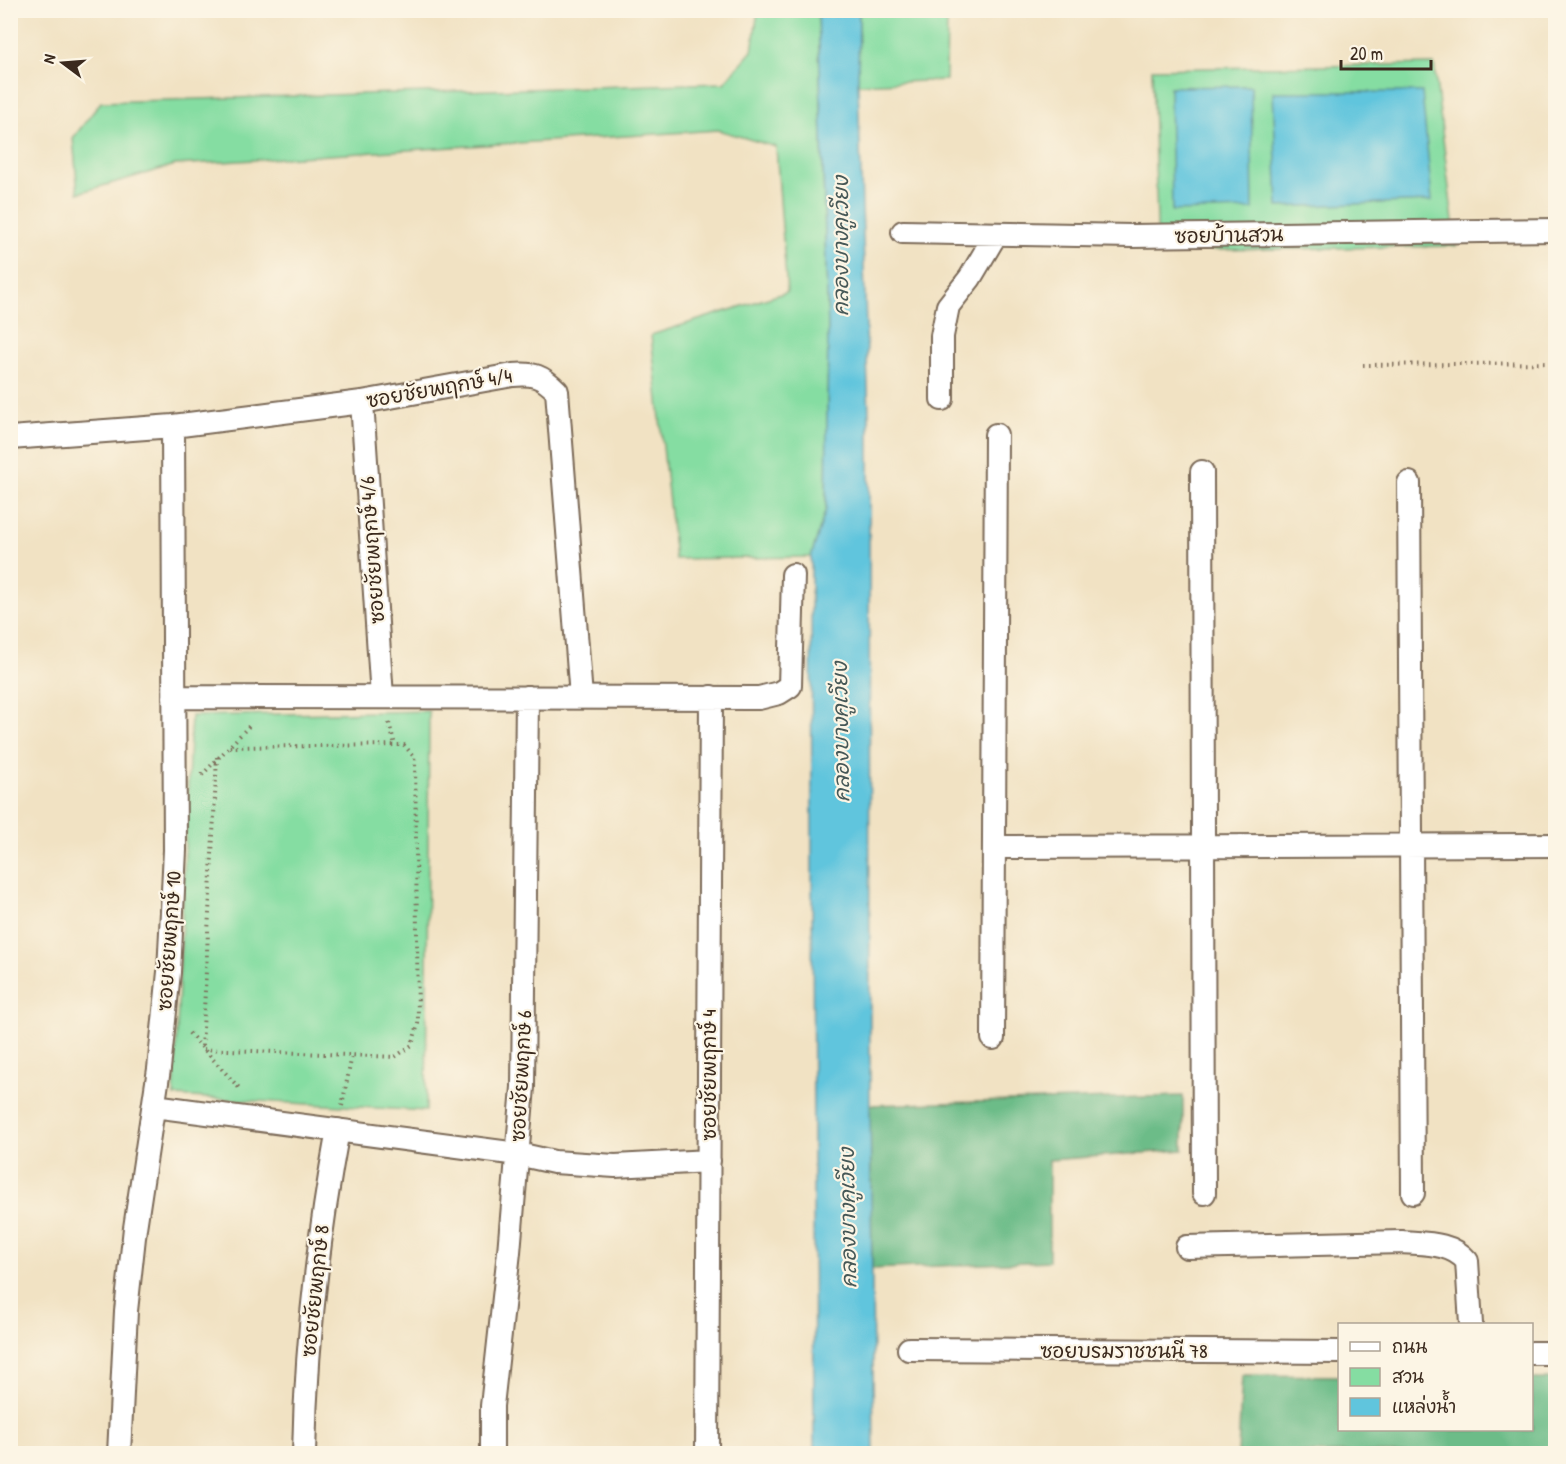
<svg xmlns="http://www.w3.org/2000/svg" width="1566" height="1464" viewBox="0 0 1566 1464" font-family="'Patrick Hand','Playpen Sans Thai',sans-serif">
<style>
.green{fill:#85dda2;stroke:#608460;stroke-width:1.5}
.forest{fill:#6cbc88;stroke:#547353;stroke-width:1.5}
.water{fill:#60c5dd;stroke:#4e787e;stroke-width:1.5}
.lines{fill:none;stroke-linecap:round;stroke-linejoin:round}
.street-casing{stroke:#7b6a58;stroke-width:26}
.path{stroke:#7b6a58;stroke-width:4;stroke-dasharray:1.5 4.5;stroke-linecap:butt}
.street{stroke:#fff;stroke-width:22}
.labels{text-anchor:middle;stroke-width:4.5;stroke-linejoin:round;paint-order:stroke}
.street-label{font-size:20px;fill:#3b2a1e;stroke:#fcf5e5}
.water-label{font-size:21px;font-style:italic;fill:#465857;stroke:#fcf5e5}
</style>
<rect width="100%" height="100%" fill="#fcf5e5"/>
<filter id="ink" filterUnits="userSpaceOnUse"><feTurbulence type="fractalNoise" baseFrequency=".0167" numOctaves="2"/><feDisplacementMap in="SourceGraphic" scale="12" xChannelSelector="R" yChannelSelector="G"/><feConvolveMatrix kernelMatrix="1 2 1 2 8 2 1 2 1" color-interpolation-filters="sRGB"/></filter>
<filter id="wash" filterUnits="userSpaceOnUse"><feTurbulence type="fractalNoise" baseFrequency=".008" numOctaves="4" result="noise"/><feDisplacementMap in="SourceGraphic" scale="24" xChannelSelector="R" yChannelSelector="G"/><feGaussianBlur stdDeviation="1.35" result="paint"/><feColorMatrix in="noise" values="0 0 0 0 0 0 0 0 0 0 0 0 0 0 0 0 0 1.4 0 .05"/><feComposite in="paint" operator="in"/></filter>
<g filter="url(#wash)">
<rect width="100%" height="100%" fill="#f1e2c3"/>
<!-- green -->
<path class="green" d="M758 11H818L828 328 826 509 811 557 675 559 651 335 787 292 776 147 718 130 175 165 78 193 73 138 101 102 724 83 752 51Z
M859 11H947L946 80 858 84Z
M1434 64 1456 246 1158 251 1152 69Z
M429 711 426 1111 174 1096 191 716Z"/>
<!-- forest -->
<path class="forest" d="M1183 1096V1150L1049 1160V1261L872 1269 870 1105Z
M1242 1375 1339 1376 1340 1430H1532V1379H1555V1453H1238Z"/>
<!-- water -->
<path class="water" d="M818 11H859L858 84 869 417 870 1105 874 1454 814 1453 811 557 826 509 828 328Z
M1251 86 1253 209 1172 211 1170 87Z
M1273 92H1422L1432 201 1278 207Z"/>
</g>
<g filter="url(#ink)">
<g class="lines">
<defs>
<path id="street" d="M903 232 1132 236 1556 230
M942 399V336L948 306 970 278 996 234
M362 402 382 697
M10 438 173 426 362 402 513 375C534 373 542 376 557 391L581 697
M1202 472 1204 1193
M1409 483 1413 1193
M174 697 759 698 779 693 790 686 793 575
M994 847 1556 845
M993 1038 996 435
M154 1106 518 1154 554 1162 615 1166 709 1161
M1187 1247 1402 1242C1425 1244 1451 1242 1467 1261L1471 1324
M909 1349 1340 1352
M1532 1353H1556
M119 1454 126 1311 135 1228 159 1069 169 972 175 850 173 426
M304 1454C306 1345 318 1237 338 1130
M492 1454V1406L509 1252 523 1087 527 697
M707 1454 711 697"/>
</defs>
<!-- street casing -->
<use href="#street" class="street-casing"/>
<!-- path -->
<path class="path" d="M1363 365 1556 363
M389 723 395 745
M217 757 202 1049 395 1057 412 1045 418 1024 415 758 404 745 227 747
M202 775 251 724
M189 1033 241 1090
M342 1106 352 1055"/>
<!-- street -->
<use href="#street" class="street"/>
</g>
</g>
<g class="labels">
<!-- street labels -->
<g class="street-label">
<text transform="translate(1229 235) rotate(-1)" y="7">ซอยบ้านสวน</text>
<text transform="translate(439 388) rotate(-10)" y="7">ซอยชัยพฤกษ์ 4/4</text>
<text transform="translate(372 550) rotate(-94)" y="7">ซอยชัยพฤกษ์ 4/6</text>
<text transform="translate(169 941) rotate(-86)" y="7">ซอยชัยพฤกษ์ 10</text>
<text transform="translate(709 1075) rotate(-90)" y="7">ซอยชัยพฤกษ์ 4</text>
<text transform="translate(521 1076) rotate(-87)" y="7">ซอยชัยพฤกษ์ 6</text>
<text transform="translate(315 1291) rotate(-84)" y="7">ซอยชัยพฤกษ์ 8</text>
<text x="1124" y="1358">ซอยบรมราชชนนี 78</text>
</g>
<!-- water labels -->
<g class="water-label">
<text transform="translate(841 246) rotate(-90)" y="7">คลองบางคูเวียง</text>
<text transform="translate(841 732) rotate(-91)" y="7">คลองบางคูเวียง</text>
<text transform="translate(848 1218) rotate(-91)" y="7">คลองบางคูเวียง</text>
</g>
</g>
<!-- margin -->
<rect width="1566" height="1464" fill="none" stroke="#fcf5e5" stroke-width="36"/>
<!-- legend -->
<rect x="1338" y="1323" width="195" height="108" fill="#fcf5e5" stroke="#afa495" stroke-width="1.5"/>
<rect x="1350" y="1342" width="30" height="9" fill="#ffffff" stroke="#afa495" stroke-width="1.5"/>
<text x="1392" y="1353" font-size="18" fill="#3b2a1e">ถนน</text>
<rect x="1350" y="1368" width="30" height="18" fill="#85dda2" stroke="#afa495" stroke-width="1.5"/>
<text x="1392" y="1383" font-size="18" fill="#3b2a1e">สวน</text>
<rect x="1350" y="1398" width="30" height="18" fill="#60c5dd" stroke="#afa495" stroke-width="1.5"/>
<text x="1392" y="1413" font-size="18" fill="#3b2a1e">แหล่งน้ำ</text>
<!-- north arrow -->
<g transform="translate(63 63) rotate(286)" stroke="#fcf5e5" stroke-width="4.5" paint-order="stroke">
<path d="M0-4.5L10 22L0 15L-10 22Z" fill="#3b2a1e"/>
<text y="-9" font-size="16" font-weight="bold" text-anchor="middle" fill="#3b2a1e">N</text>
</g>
<!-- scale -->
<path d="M1341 60v9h90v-9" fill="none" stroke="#3b2a1e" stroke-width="3"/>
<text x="1350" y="60" font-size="18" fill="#3b2a1e" stroke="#fcf5e5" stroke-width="4.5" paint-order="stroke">20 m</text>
</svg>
